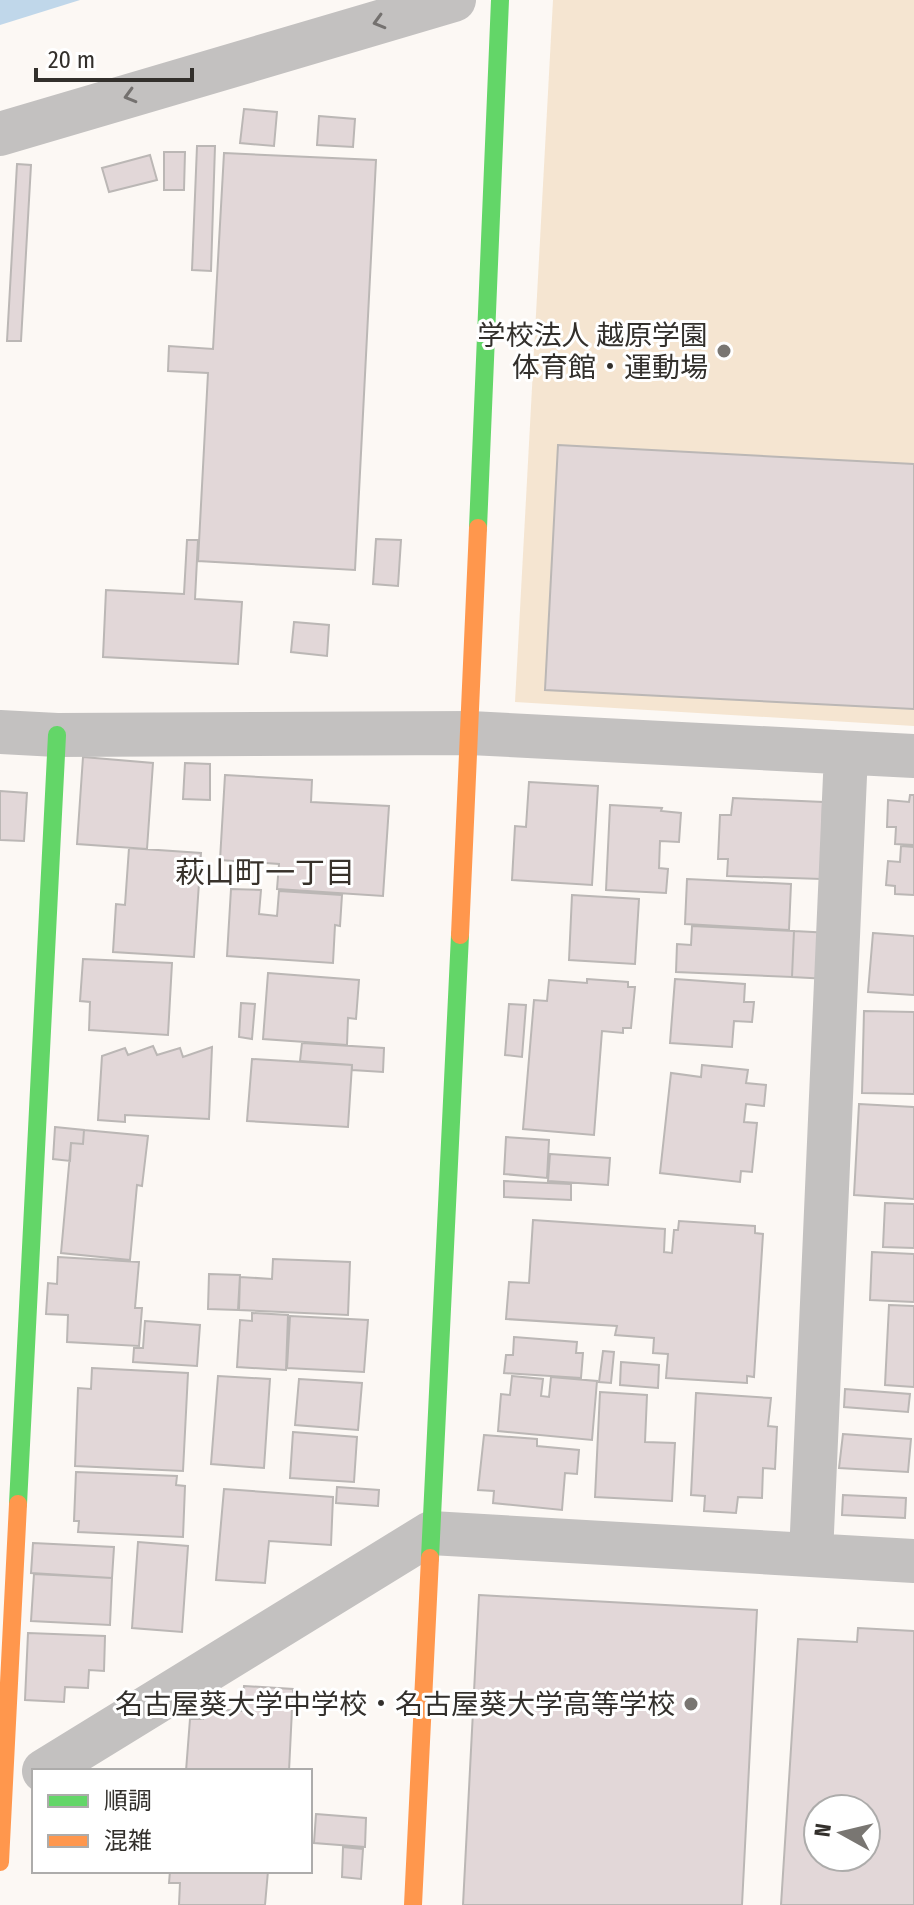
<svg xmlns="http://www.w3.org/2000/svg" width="914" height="1905" viewBox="0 0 914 1905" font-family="'Fira Sans Condensed','Noto Sans JP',sans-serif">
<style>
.green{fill:#f5e5d1}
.water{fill:#c0d7ea}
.building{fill:#e2d7d8;stroke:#bbb7b5;stroke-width:2;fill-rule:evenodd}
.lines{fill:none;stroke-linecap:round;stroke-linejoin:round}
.street{stroke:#c3c1c0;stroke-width:44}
.fast{stroke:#63d668;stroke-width:18}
.slow{stroke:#ff974d;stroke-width:18}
.oneway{stroke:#74716f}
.poi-dot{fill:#797672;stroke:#fff;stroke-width:3}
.labels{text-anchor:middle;stroke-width:6;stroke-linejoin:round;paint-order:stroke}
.poi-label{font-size:28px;fill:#33302c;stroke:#fff;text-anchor:end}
.neighbourhood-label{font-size:30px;fill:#38322b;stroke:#fff}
</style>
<rect width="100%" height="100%" fill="#fcf8f4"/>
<!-- green -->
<path class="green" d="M553 0H914V726L515 702Z"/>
<!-- water -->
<path class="water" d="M0 0H80L0 25Z"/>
<!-- building -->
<path class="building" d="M244 109 277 112 274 146 240 143Z
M319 116 355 119 353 147 317 145Z
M197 146H215L211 271 192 270Z
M164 152H185L184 190H164Z
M224 153 376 160 355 570 198 561 208 373 168 371 169 346 213 349Z
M150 155 157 180 109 192 102 168Z
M17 164 31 165 21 341H7Z
M558 445 914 464V709L545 690Z
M376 539 401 540 398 586 373 584Z
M187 540H198L195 599 242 602 238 664 103 657 106 590 184 594Z
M294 622 329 625 327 656 291 652Z
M83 757 153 763 147 849 77 844Z
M185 763 210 764V800L183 799Z
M225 775 312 780 311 802 389 806 383 896 277 889 279 864 220 860Z
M529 782 598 786 592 885 512 880 515 826 526 827Z
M0 791 27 793 24 841 0 840Z
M910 795H914V845L895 844 896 827H887L888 800 909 802Z
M733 798 823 802 821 879 727 876 728 859H718L720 815H731Z
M610 805 662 808 661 811 681 813 679 842 660 841 659 868 668 869 666 893 606 890Z
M901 846 914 847V895L895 894V886L886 885 888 861 900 862Z
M129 848 201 853 194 957 113 952 116 904 125 905Z
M687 879 791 884 789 930 685 924Z
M231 889 261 890 259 914 277 916 279 891 342 895 340 926 335 925 333 963 227 956Z
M572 895 639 899 635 964 569 960Z
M692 926 794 931 792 977 676 972 677 944 691 945Z
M794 931 831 933 828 979 792 977Z
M873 933 914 936V995L868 992Z
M83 959 172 963 168 1035 89 1030 90 1002 80 1001Z
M268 973 359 980 356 1019 348 1018 347 1045 263 1039Z
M587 979 628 982V987H635L631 1028H623V1033L602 1031 594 1135 523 1129 534 1000 547 1001 549 980 587 983Z
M675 979 745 984 744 1002H754L752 1022 734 1021 732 1047 670 1043Z
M241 1003 255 1004 252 1039 239 1037Z
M509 1004 526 1005 522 1057 505 1055Z
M864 1011 914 1012V1094L862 1093Z
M302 1043 384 1048 383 1072 352 1070V1065L300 1061Z
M153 1046 157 1055 180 1048 183 1057 212 1047 209 1119 125 1115V1122L98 1120 102 1056 125 1048 128 1055Z
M252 1059 352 1065 348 1127 247 1121Z
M702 1065 748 1070 746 1083 766 1085 764 1106 746 1104 744 1122 757 1123 752 1172 741 1171 740 1182 660 1173 671 1073 701 1077Z
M859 1104 914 1107V1199L854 1195Z
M55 1127 84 1130 83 1144 71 1143 70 1161 53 1159Z
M84 1130 148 1136 142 1186 137 1185 130 1260 61 1253 71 1143 83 1144Z
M506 1137 549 1140 547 1178 504 1174Z
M550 1154 610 1158 608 1185 548 1181Z
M504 1181 571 1184V1200L504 1197Z
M885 1203 914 1204V1248L883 1247Z
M533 1220 665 1229 664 1252 672 1253 674 1230H678L679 1221 755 1226V1233L763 1234 754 1377 747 1376V1383L666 1378 668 1354 653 1353 654 1338 615 1335 617 1326 506 1319 509 1282 529 1283Z
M872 1252 914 1254V1302L870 1300Z
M58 1257 139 1262 135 1308H142L139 1346 67 1342 68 1315 46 1314 48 1283 57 1284Z
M273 1259 350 1262 348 1315 239 1310 240 1277 272 1279Z
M209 1274 240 1275 238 1310 208 1309Z
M889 1305 914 1306V1387L885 1385Z
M252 1313 288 1315 286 1370 237 1367 240 1320 252 1321Z
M290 1316 368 1320 364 1372 287 1368Z
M145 1321 200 1325 197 1366 133 1362 134 1348H143Z
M514 1337 577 1342 576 1353H583L581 1378 504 1373 506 1355H513Z
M603 1351 614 1352 611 1383 599 1382Z
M621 1362 659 1365 658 1388 620 1385Z
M92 1368 188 1373 183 1471 75 1466 78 1388 91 1389Z
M218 1376 270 1379 264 1468 211 1464Z
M512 1376 543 1379 541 1396 549 1397 551 1377 597 1381 592 1440 498 1431 501 1394 510 1395Z
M299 1379 362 1383 358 1430 295 1425Z
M845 1389 910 1394 908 1412 844 1407Z
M600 1392 647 1395 645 1442 675 1443 672 1501 595 1497Z
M696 1393 771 1398 768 1426 777 1427 775 1469 763 1468 762 1498 738 1497 736 1513 704 1511 705 1496 691 1495Z
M293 1432 357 1437 354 1482 290 1478Z
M843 1434 911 1439 908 1472 839 1468Z
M484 1435 537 1439V1446L579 1450 577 1474 565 1473 562 1510 493 1503 494 1491 478 1490Z
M76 1472 177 1476 176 1485 185 1486 183 1537 78 1532 79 1521H74Z
M337 1487 379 1490 378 1506 336 1503Z
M224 1489 333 1497 331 1545 269 1541 265 1583 216 1580Z
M843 1495 906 1498 905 1518 842 1515Z
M138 1542 188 1546 182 1632 132 1628Z
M33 1543 114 1547 112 1578 31 1573Z
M34 1574 112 1578 110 1625 31 1621Z
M479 1595 757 1610 742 1905H463Z
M858 1628 914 1631V1905H781L798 1639 857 1642ZM818 1809H866V1857H818Z
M28 1633 105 1636 104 1671 89 1670 88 1688 65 1687 64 1702 25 1700Z
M244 1686 293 1689 289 1771H186L190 1719H203V1708L242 1711Z
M316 1814 366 1818 365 1847 314 1843Z
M343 1847 363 1849 361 1879 342 1877Z
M170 1871H268L265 1905H179L180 1883H169Z"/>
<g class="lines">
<!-- street -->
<path class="street" d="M0 134 454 0
M0 732 57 735 470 733 914 756
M811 1555 846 753
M44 1771 431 1533 914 1561"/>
<!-- fast -->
<path class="fast" d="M478 528 500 0
M18 1504 57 735
M430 1558 460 935"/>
<!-- slow -->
<path class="slow" d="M460 935 478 528
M0 1862 18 1504
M413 1905 430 1558"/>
</g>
<!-- one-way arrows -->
<defs><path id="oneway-chevron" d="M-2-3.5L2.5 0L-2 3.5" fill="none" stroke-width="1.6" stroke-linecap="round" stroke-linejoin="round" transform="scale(2)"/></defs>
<g class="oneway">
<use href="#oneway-chevron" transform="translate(379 22) rotate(164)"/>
<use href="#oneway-chevron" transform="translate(130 96) rotate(164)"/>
</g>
<!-- markers -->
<g class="poi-dot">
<circle cx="724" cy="351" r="8"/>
<circle cx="691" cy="1704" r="8"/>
</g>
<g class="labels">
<!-- poi labels -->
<g class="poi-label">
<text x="708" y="345">学校法人 越原学園<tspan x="708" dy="32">体育館・運動場</tspan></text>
<text x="675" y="1714">名古屋葵大学中学校・名古屋葵大学高等学校</text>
</g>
<!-- neighbourhood labels -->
<g class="neighbourhood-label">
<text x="265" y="883">萩山町一丁目</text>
</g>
</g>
<!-- legend -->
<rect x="32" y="1769" width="280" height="104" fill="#ffffff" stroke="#adacab" stroke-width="2"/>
<rect x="48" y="1795" width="40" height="12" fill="#63d668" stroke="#adacab" stroke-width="2"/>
<text x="104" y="1809" font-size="24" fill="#33302c">順調</text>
<rect x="48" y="1835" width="40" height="12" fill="#ff974d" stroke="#adacab" stroke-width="2"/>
<text x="104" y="1849" font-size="24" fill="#33302c">混雑</text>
<!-- north arrow -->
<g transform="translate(842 1833) rotate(278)"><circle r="38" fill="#ffffff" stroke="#adacab" stroke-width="2"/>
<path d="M0-6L14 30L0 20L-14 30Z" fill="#797672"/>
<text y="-12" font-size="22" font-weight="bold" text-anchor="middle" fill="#33302c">N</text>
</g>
<!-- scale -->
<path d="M36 68v12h156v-12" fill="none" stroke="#33302c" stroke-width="4"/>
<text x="48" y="68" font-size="24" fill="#33302c" stroke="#ffffff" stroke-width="6" paint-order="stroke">20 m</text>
</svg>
